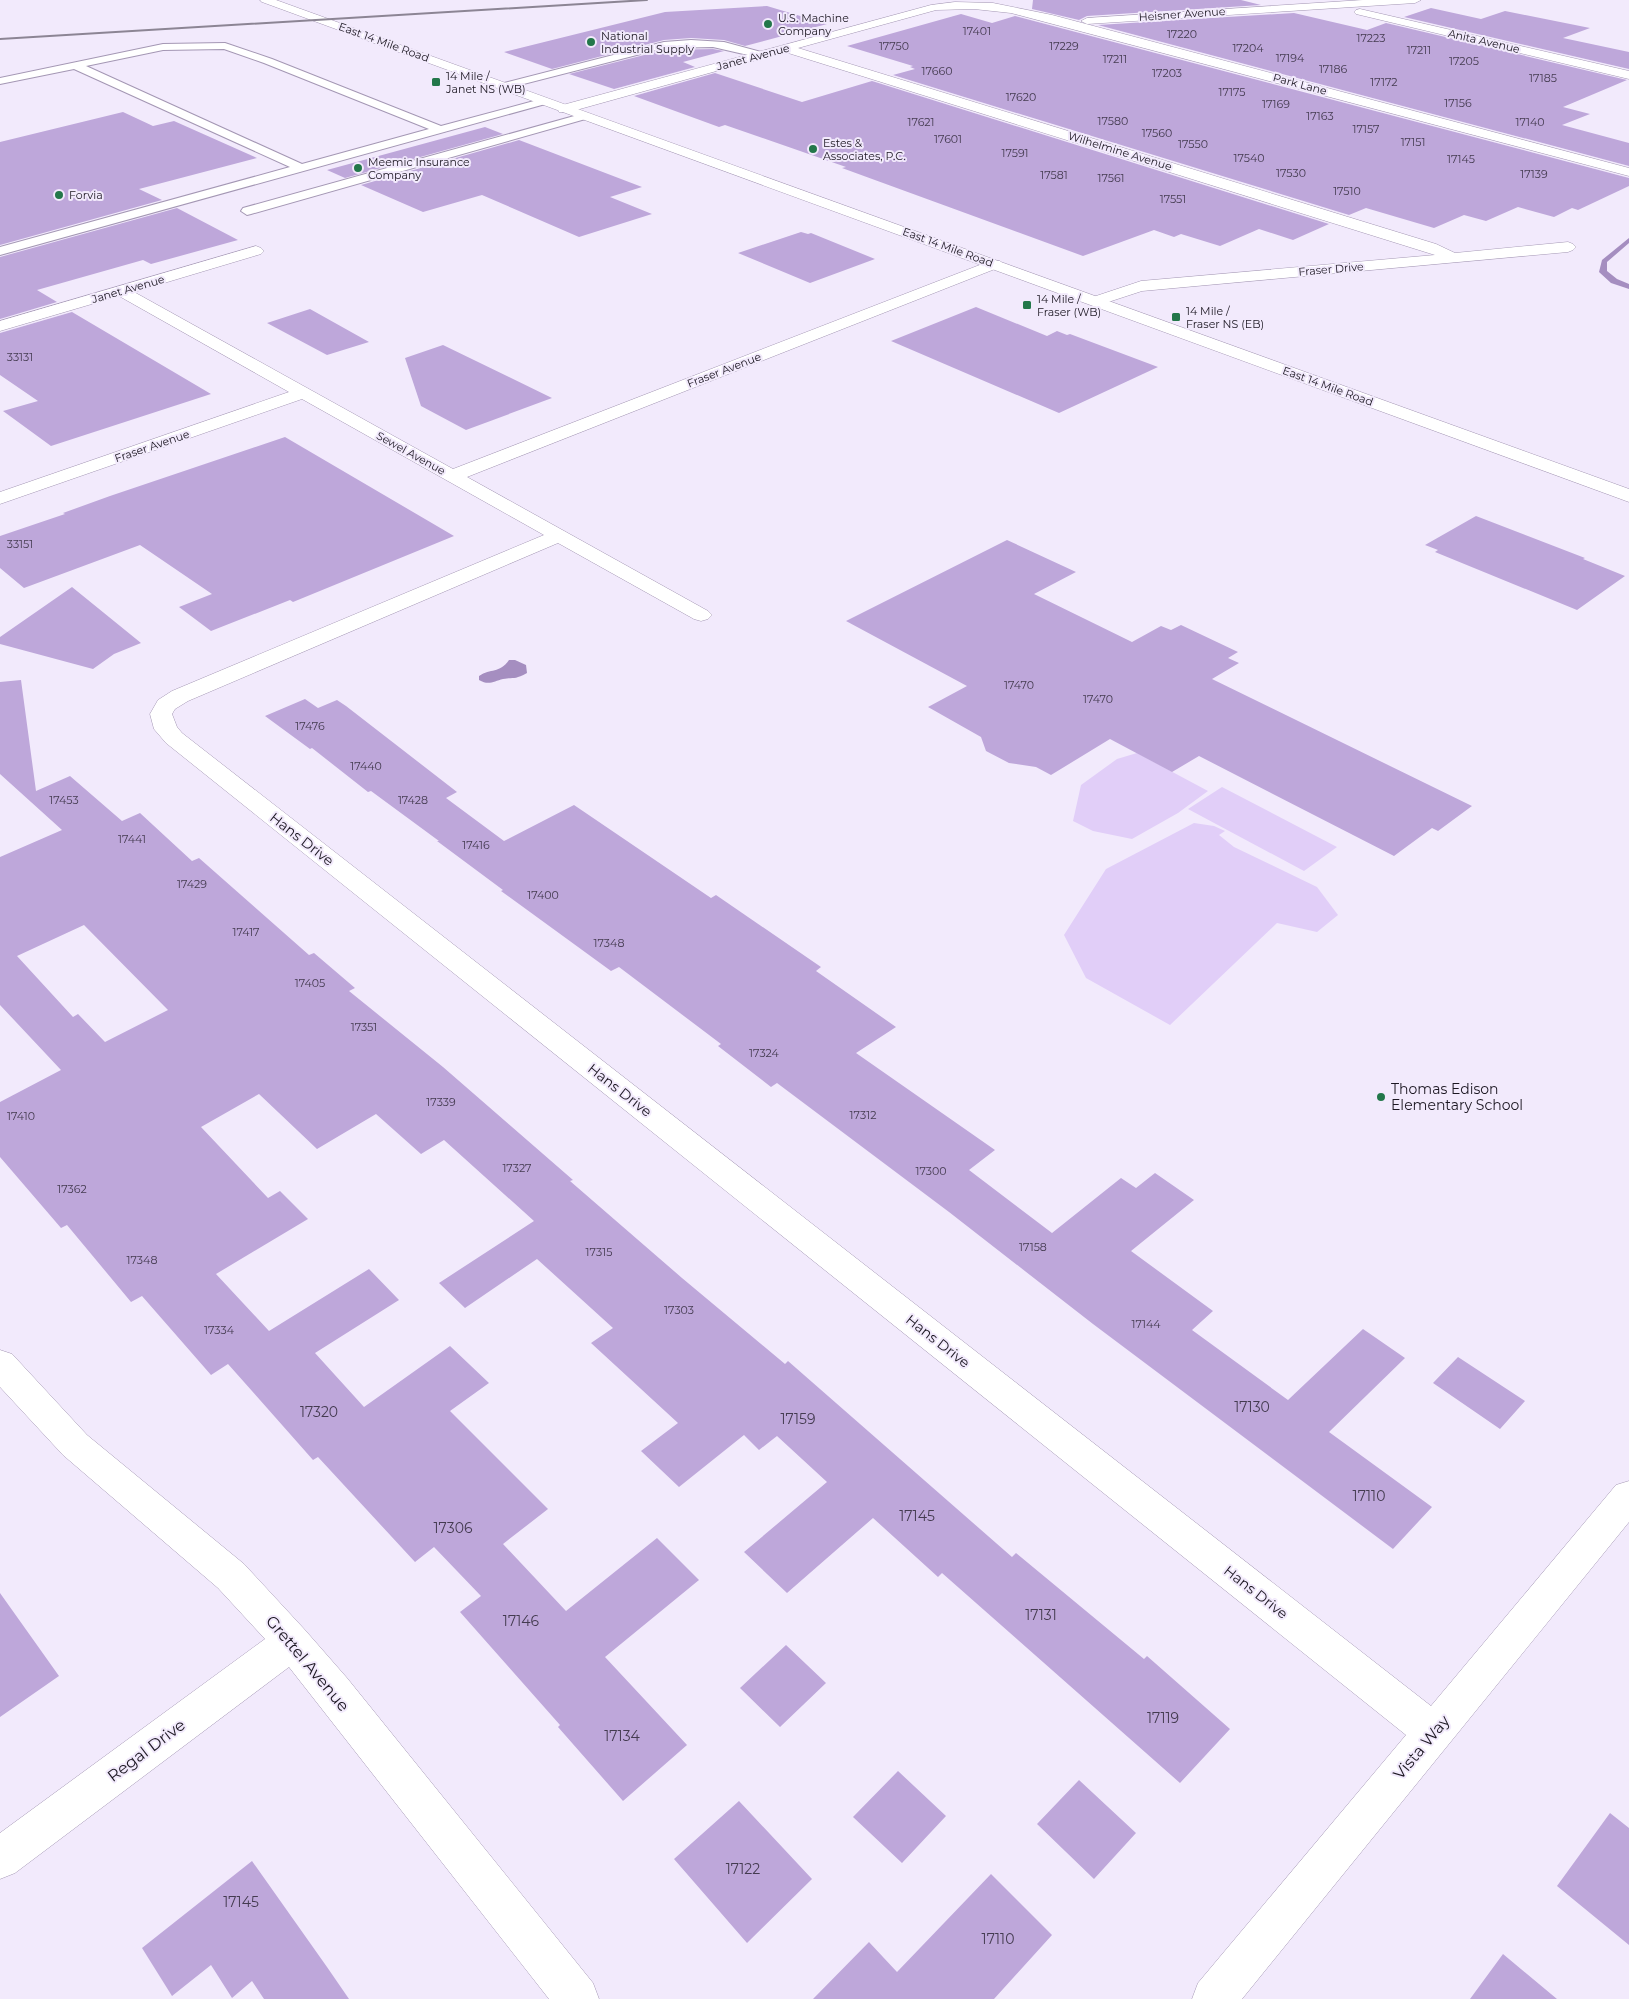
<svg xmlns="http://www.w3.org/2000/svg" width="1629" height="1999" viewBox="0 0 1629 1999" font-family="Montserrat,sans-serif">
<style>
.green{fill:#e1cef8}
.water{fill:#a58ec0}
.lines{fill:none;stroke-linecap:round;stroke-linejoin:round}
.stream{fill:#a58ec0;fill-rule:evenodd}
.building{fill:#bea7da;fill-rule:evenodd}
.lane-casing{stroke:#a497b4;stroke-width:2}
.street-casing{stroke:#a497b4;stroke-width:1}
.secondary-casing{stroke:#a497b4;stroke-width:1}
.lane{fill:#fff;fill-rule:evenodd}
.street{fill:#fff;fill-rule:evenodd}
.secondary{fill:#fff;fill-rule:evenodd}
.rail{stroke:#8c8594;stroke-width:2}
.poi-dot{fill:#23774a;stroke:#f2eafc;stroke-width:2}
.labels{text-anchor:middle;stroke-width:4;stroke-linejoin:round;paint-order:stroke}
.far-street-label{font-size:11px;fill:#1c1722;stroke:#f2eafc}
.far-poi-label{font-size:11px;fill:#1c1722;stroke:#f2eafc;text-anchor:start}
.number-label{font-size:11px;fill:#443b50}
.street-label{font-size:14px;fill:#1c1722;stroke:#f2eafc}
.poi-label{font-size:14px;fill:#1c1722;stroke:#f2eafc;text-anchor:start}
.near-number-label{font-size:14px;fill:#443b50}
.near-street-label{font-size:16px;fill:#1c1722;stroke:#f2eafc}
</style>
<rect width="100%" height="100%" fill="#f2eafc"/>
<!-- green -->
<path class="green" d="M1137 753 1208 791 1178 813 1132 839 1093 831 1073 821 1081 785 1117 759Z
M1222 787 1337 847 1304 871 1188 809Z
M1194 823 1214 826 1225 831 1219 835 1234 847 1317 887 1338 915 1317 932 1277 923 1170 1025 1086 978 1064 935 1106 869Z"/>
<!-- water -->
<path class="water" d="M509 660H515L526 665 527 673C514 680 515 677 503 679 494 681 489 686 479 680V676C491 668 499 674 509 660Z"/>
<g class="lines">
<!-- stream -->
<path class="stream" d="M1629 238V243L1607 262V271L1617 279 1629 284V289L1611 283 1599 272 1602 260Z"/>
</g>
<!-- building -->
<path class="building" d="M1033 0H1241L1261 5 1087 16 1079 20 1032 9Z
M767 6 827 24 745 46 724 40 691 38 664 40 552 69 504 52 665 12Z
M1431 8 1481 19 1505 11 1590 28 1563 38 1629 52V69L1404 17Z
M1294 13 1367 30 1386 23 1627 80 1563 107 1590 114 1562 125 1629 143V166L1098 25Z
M961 14 992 23 1015 16 1629 178V186L1578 210 1572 208 1554 217 1518 207 1486 221 1464 215 1434 228 1366 208 1349 215 893 75 915 69 910 67 913 66 847 46Z
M713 49 724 51 683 62 695 67 614 89 569 74 664 50Z
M715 73 802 102 872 81 1329 224 1293 240 1259 229 1220 246 1181 234 1174 237 1154 230 1083 256 842 168 846 167 725 125 719 127 634 96Z
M123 112 153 126 174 121 257 158 139 189 162 200 0 245V142Z
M485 127 503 134 345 178 327 170Z
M519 140 642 187 610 197 652 214 579 237 482 195 423 212 361 185Z
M177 208 238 240 151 264 143 260 37 290 57 302 0 319V257Z
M801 232 808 234 811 233 875 259 810 283 738 253Z
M976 307 1047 336 1057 331 1067 335 1070 334 1158 367 1059 413 891 341Z
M310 309 369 342 327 355 267 323Z
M72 312 211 394 51 446 3 411 38 401 0 375V333Z
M443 345 552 398 466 430 421 406 405 358Z
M285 437 454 536 293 602 290 600 211 631 179 607 212 594 140 545 24 588 0 568V536L65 514 63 513 110 496Z
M1476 516 1585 558 1583 559 1625 576 1577 610 1435 552 1438 550 1425 545Z
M1007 540 1076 572 1034 594 1132 642 1161 626 1171 630 1181 625 1238 652 1228 658 1239 663 1212 679 1472 806 1438 831 1432 828 1394 856 1199 756 1172 772 1110 739 1051 775 1036 767 1009 763 986 751 981 737 928 707 967 686 846 621Z
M72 587 141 643 114 654 93 669 0 644V637Z
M21 680 36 791 70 776 122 821 140 813 192 861 199 858 309 955 314 953 355 988 349 991 443 1067 573 1180 570 1181 682 1278 785 1364 788 1361 1012 1557 1016 1553 1144 1659 1147 1656 1230 1729 1180 1783 942 1573 938 1577 873 1518 787 1593 744 1552 827 1482 777 1436 759 1450 744 1435 679 1487 641 1451 678 1423 591 1343 613 1328 537 1259 465 1308 439 1283 534 1221 444 1140 421 1154 376 1114 317 1149 259 1094 201 1127 268 1198 280 1191 308 1219 216 1274 269 1331 369 1269 399 1300 315 1353 364 1407 450 1346 489 1383 450 1411 548 1509 503 1544 566 1611 657 1538 699 1580 605 1657 687 1745 623 1801 558 1727 560 1725 460 1612 481 1596 434 1547 415 1562 318 1457 313 1460 228 1364 211 1375 142 1296 131 1302 67 1225 61 1228 0 1157V1102L61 1070 0 1005V857L62 830 0 774V682ZM84 925 168 1010 105 1042 78 1014 73 1017 17 956Z
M305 699 318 708 337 700 346 706 457 792 446 798 504 841 574 805 711 898 716 895 821 967 816 971 896 1027 856 1053 995 1150 969 1170 1052 1233 1121 1178 1136 1188 1155 1173 1194 1200 1131 1251 1213 1311 1192 1330 1288 1400 1363 1329 1405 1358 1329 1432 1432 1507 1393 1549 1093 1324 949 1212 777 1083 771 1087 718 1046 721 1044 619 967 611 971 501 891 503 890 437 841H439L371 791 368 792 312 748 310 749 265 716Z
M1458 1357 1525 1401 1500 1429 1433 1383Z
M0 1593 59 1676 0 1717Z
M786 1645 826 1683 780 1727 740 1688Z
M898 1771 946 1816 902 1863 853 1817Z
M1079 1780 1136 1833 1094 1879 1037 1824Z
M739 1801 812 1879 747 1943 674 1859Z
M1610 1813 1629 1828V1945L1557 1886Z
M252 1861 327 1967 349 1999H264L252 1981 232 1998 211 1965 172 1996 142 1948Z
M991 1874 1052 1935 994 1999H813L869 1942 897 1972Z
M1503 1954 1557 1999H1470Z"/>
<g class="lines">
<defs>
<path id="lane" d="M691 40 724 42 765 53 766 55 761 58 713 47 664 48 504 89 499 86 500 84 664 42Z
M225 43 272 59 441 126 545 98 550 101 549 103 0 255V247L290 167 74 69 0 84V78L163 44ZM224 49 264 63 429 129 302 164 86 66 163 50Z
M585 113 591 116 589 118 251 214 247 215 241 211 243 208Z"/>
<path id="street" d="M1363 0H1421L1415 3 1087 24 1081 21 1087 18Z
M955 2 993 3 1052 15 1629 168V176L1011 13 974 9 936 10 798 48 1436 244 1455 253 1568 242 1573 244 1576 247 1573 250 1568 252 1142 291 1096 306 1090 304 1088 301 1090 298 1141 281 1435 255 785 52 569 112H559L558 109 559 106 931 5Z
M1360 9 1629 71V79L1356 14 1354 12 1356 10Z
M256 246 261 248 264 251 261 254 134 292 453 469 990 261H1000L1003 264 1000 267 467 477 708 611 712 615 708 619 701 621 694 619 558 543 188 701 175 709 172 714 177 727 182 733 1431 1706 1616 1485 1629 1481V1522L1242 1999H1192L1198 1983 1406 1735 166 743 154 729 150 714 158 700 172 691 544 535 302 399 0 504V492L289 392 119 296 0 331V321Z
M0 1350 12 1354 87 1435 244 1564 305 1630 347 1678 593 1983 599 1999H549L289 1667 15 1873 0 1879V1833L265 1639 218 1588 63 1455 0 1387Z"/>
<path id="secondary" d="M260 0H276L1629 489V502L262 2Z"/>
</defs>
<!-- lane casing -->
<use href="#lane" class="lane-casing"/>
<!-- street casing -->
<use href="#street" class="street-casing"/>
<!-- secondary casing -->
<use href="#secondary" class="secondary-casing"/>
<!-- lane -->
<use href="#lane" class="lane"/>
<!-- street -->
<use href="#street" class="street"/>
<!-- secondary -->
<use href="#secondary" class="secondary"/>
<!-- rail -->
<path class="rail" d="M0 39 647 0"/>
</g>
<!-- markers -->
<g class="poi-dot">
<circle cx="768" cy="24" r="5"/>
<circle cx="591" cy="42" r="5"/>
<rect x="431" y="77" width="10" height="10" rx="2.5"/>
<circle cx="813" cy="149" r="5"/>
<circle cx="358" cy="168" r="5"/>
<circle cx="59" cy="195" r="5"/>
<rect x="1022" y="300" width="10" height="10" rx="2.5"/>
<rect x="1171" y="312" width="10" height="10" rx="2.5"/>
<circle cx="1381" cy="1097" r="5"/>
</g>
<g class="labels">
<!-- far-street labels -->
<g class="far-street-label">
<text transform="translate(1182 14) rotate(-4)" y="4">Heisner Avenue</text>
<text transform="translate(1484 41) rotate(13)" y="4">Anita Avenue</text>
<text transform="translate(384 42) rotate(20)" y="4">East 14 Mile Road</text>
<text transform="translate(753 57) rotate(-15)" y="4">Janet Avenue</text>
<text transform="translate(1300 84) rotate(15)" y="4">Park Lane</text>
<text transform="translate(1120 151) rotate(17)" y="4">Wilhelmine Avenue</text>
<text transform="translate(948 247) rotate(20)" y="4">East 14 Mile Road</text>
<text transform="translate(1331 269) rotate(-5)" y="4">Fraser Drive</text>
<text transform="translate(128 289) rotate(-16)" y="4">Janet Avenue</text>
<text transform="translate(724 370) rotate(-21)" y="4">Fraser Avenue</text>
<text transform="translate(1328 386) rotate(20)" y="4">East 14 Mile Road</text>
<text transform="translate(152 446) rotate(-19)" y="4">Fraser Avenue</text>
<text transform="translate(411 453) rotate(29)" y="4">Sewel Avenue</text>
</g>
<!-- far-poi labels -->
<g class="far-poi-label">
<text x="778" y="22">U.S. Machine<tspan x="778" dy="13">Company</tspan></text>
<text x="601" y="40">National<tspan x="601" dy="13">Industrial Supply</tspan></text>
<text x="446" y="80">14 Mile /<tspan x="446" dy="13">Janet NS (WB)</tspan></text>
<text x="823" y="147">Estes &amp;<tspan x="823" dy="13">Associates, P.C.</tspan></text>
<text x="368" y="166">Meemic Insurance<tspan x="368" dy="13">Company</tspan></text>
<text x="69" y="199">Forvia</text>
<text x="1037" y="303">14 Mile /<tspan x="1037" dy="13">Fraser (WB)</tspan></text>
<text x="1186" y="315">14 Mile /<tspan x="1186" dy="13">Fraser NS (EB)</tspan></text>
</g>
<!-- number labels -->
<g class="number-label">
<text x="977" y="35">17401</text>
<text x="1182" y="38">17220</text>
<text x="1371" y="42">17223</text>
<text x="894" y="50">17750</text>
<text x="1064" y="50">17229</text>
<text x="1248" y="52">17204</text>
<text x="1419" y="54">17211</text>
<text x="1290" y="62">17194</text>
<text x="1115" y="63">17211</text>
<text x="1464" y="65">17205</text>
<text x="1333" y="73">17186</text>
<text x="937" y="75">17660</text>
<text x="1167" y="77">17203</text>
<text x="1543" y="82">17185</text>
<text x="1384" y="86">17172</text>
<text x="1232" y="96">17175</text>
<text x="1021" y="101">17620</text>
<text x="1458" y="107">17156</text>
<text x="1276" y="108">17169</text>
<text x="1320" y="120">17163</text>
<text x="1113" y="125">17580</text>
<text x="921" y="126">17621</text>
<text x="1530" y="126">17140</text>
<text x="1366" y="133">17157</text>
<text x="1157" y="137">17560</text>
<text x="948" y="143">17601</text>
<text x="1413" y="146">17151</text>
<text x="1193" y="148">17550</text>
<text x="1015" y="157">17591</text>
<text x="1249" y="162">17540</text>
<text x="1461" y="163">17145</text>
<text x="1291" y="177">17530</text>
<text x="1534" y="178">17139</text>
<text x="1054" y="179">17581</text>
<text x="1111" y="182">17561</text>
<text x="1347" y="195">17510</text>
<text x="1173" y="203">17551</text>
<text x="20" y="361">33131</text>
<text x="20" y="548">33151</text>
<text x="1019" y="689">17470</text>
<text x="1098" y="703">17470</text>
<text x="310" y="730">17476</text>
<text x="366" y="770">17440</text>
<text x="64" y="804">17453</text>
<text x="413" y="804">17428</text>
<text x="132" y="843">17441</text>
<text x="476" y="849">17416</text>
<text x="192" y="888">17429</text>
<text x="543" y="899">17400</text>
<text x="246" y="936">17417</text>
<text x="609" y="947">17348</text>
<text x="310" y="987">17405</text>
<text x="364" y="1031">17351</text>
<text x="764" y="1057">17324</text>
<text x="441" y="1106">17339</text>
<text x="863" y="1119">17312</text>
<text x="21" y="1120">17410</text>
<text x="517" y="1172">17327</text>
<text x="931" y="1175">17300</text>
<text x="72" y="1193">17362</text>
<text x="1033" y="1251">17158</text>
<text x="599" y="1256">17315</text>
<text x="142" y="1264">17348</text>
<text x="679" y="1314">17303</text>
<text x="1146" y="1328">17144</text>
<text x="219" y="1334">17334</text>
</g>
<!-- street labels -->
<g class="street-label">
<text transform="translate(302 839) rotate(38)" y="5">Hans Drive</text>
<text transform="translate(620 1090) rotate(38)" y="5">Hans Drive</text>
<text transform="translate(938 1341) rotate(38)" y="5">Hans Drive</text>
<text transform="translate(1256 1592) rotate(38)" y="5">Hans Drive</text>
</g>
<!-- poi labels -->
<g class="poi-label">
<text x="1391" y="1094">Thomas Edison<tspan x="1391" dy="16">Elementary School</tspan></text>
</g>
<!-- near-number labels -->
<g class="near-number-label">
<text x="1252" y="1412">17130</text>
<text x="319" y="1417">17320</text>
<text x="798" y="1424">17159</text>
<text x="1369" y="1501">17110</text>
<text x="917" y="1521">17145</text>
<text x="453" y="1533">17306</text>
<text x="1041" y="1620">17131</text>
<text x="521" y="1626">17146</text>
<text x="1163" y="1723">17119</text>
<text x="622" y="1741">17134</text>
<text x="743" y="1874">17122</text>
<text x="241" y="1907">17145</text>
<text x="998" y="1944">17110</text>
</g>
<!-- near-street labels -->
<g class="near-street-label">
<text transform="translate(308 1663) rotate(50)" y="6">Grettel Avenue</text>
<text transform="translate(1421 1747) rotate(-50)" y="6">Vista Way</text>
<text transform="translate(146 1750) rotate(-37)" y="6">Regal Drive</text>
</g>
</g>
</svg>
